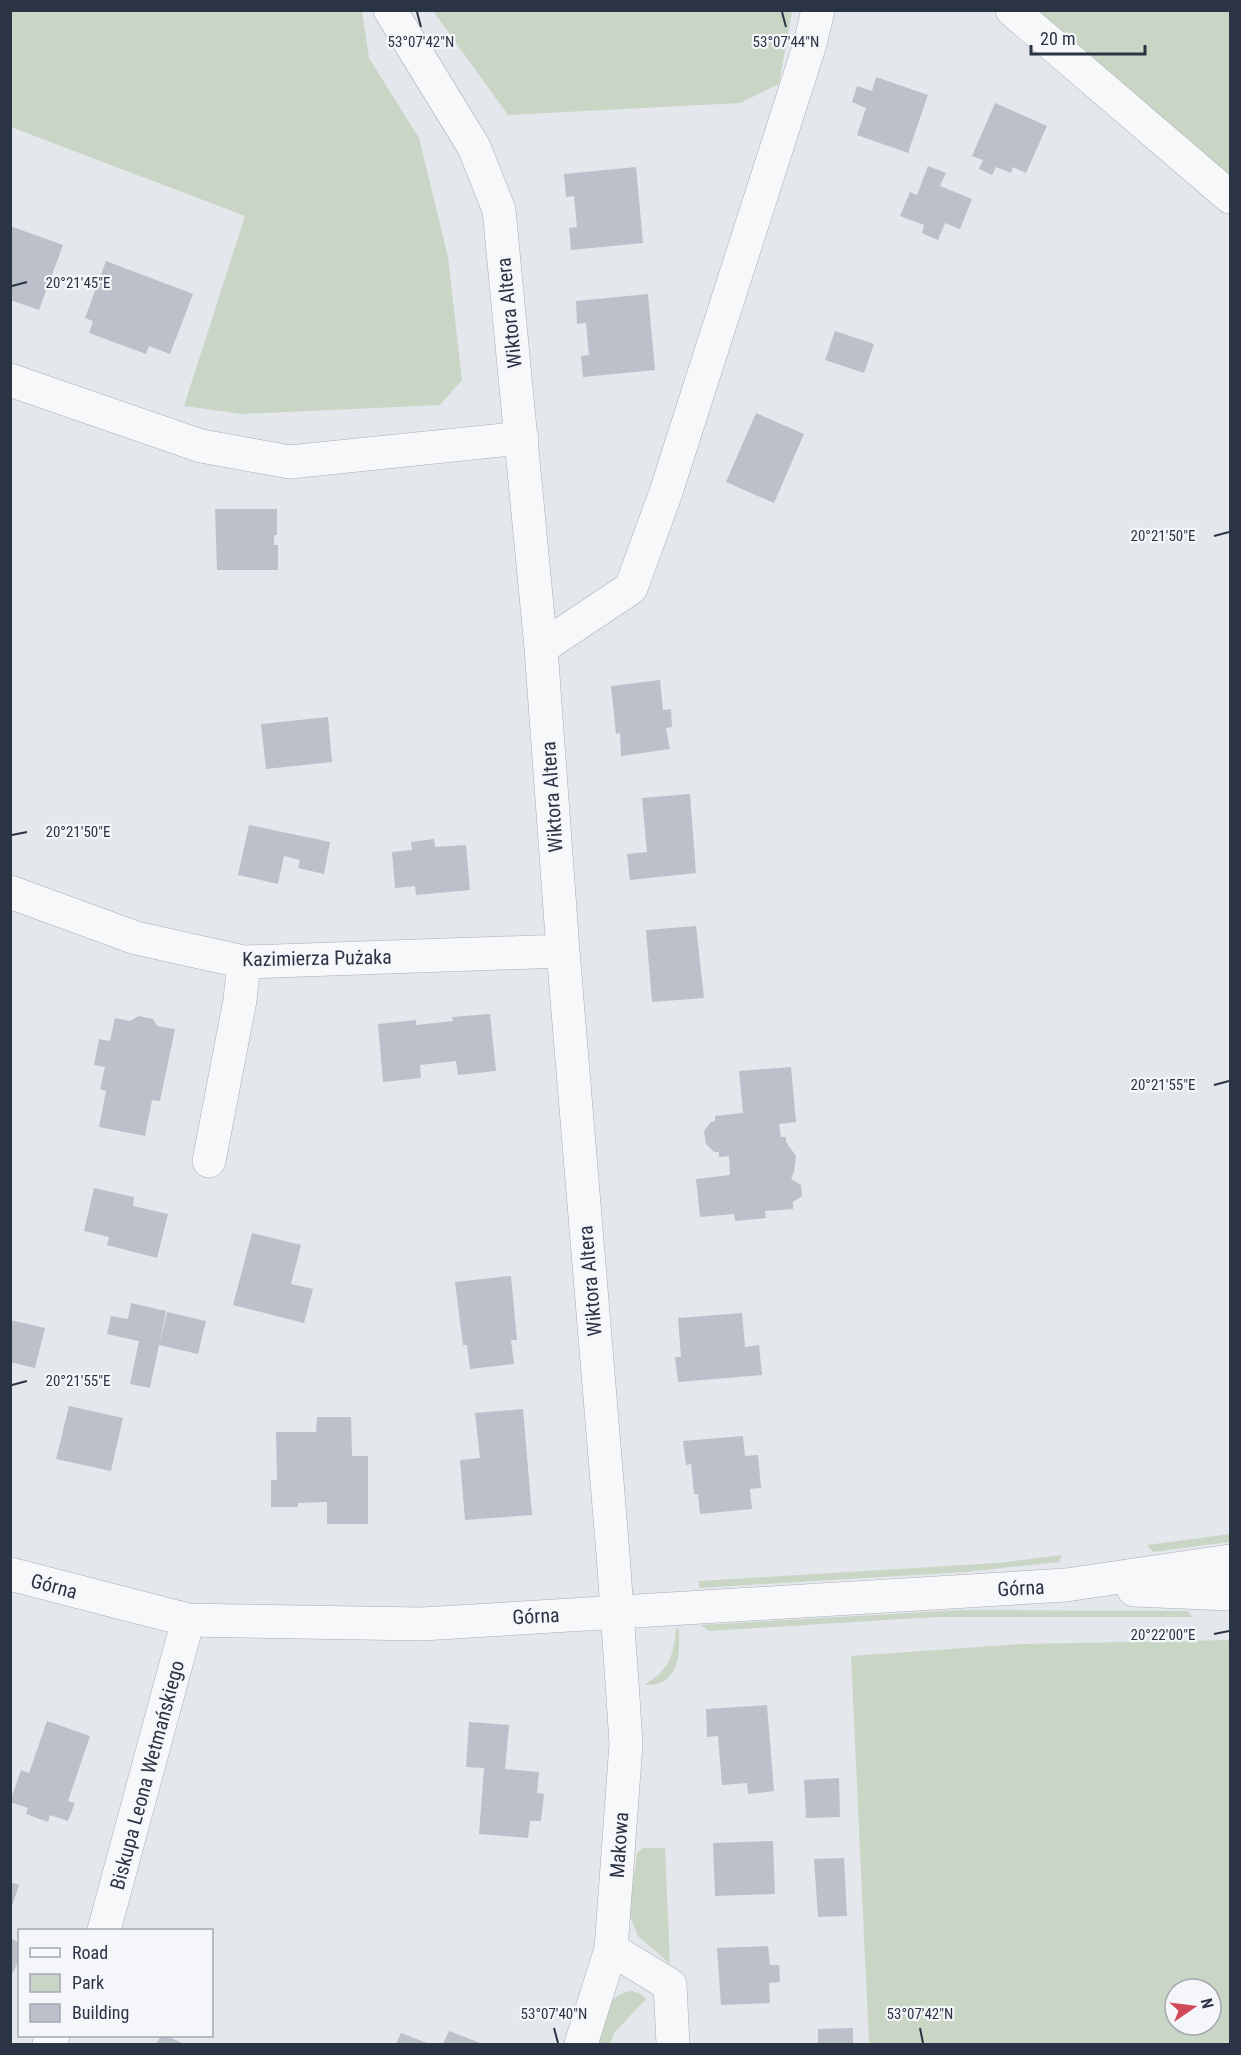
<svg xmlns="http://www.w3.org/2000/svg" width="1241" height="2055" viewBox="0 0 1241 2055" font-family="'Roboto Condensed',sans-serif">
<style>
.green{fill:#c9d6c5;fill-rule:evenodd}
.building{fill:#bbc0ca}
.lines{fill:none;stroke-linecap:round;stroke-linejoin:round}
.minor-casing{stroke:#a9aeb7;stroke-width:34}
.minor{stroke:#f7f8fa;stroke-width:33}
.ticks{fill:none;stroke:#2b3445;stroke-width:2}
.labels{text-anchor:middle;stroke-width:4.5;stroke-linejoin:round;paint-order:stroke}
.street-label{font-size:20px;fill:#2b3445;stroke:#f4f6f9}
.ticks-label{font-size:15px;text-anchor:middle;fill:#2b3445;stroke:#f4f6f9;stroke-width:4.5;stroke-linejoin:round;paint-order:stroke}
</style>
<rect width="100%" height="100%" fill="#e4e7ec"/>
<!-- green -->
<path class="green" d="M10 11H362L369 58 419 138 448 257 462 380 440 405 242 414 184 406 245 216 11 127Z
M433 11H792L779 84 740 103 508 115Z
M1037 11H1230V180Z
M1230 1534V1542L1153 1552 1147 1545Z
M1062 1555 1059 1562 965 1572 699 1588V1581L997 1563Z
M961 1610 1187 1611 1193 1617H934L709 1631 701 1625Z
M676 1629H679C680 1655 679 1687 644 1685 668 1671 674 1656 676 1629Z
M1230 1640V2044H869L851 1656 1023 1644ZM1175 1989H1211V2025H1175Z
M643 1848H665L670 1964 638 1936 629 1914 637 1853Z
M632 1991 639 1993 646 1999 614 2033 610 2044H598C604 2023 605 1994 632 1991Z"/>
<!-- building -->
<path class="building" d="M876 77 928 95 908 153 857 135 866 108 852 102 857 86 872 91Z
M995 103 1047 126 1026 173 1013 167 1011 173 996 167 992 175 979 169 983 160 972 156Z
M928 166 946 173 940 186 972 199 960 229 945 223 938 240 922 233 924 225 900 216 910 192 917 195Z
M636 167 643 243 571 250 569 228 577 227 574 196 566 197 564 174Z
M10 226 63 245 39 310 10 300Z
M106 261 193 294 170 354 149 346 146 354 89 333 93 321 85 318Z
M648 294 655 370 583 377 581 356 589 355 586 323 577 324 576 301Z
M835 331 874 344 864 373 825 360Z
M756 413 804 434 774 503 726 482Z
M215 509H277V535H274V545H278V570H217Z
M660 680 663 710 671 709 672 727 666 728 670 749 621 756 620 733 616 734 611 686Z
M328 717 332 762 266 769 261 724Z
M690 794 696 873 630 880 627 854 647 852 642 798Z
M249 825 330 842 324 874 298 868 300 860 284 856 278 884 238 875Z
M434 839 435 847 466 845 470 890 416 895 415 886 395 888 392 852 412 850 411 842Z
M696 926 704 998 652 1002 646 930Z
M490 1014 496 1071 458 1075 456 1061 420 1065 421 1078 383 1082 378 1024 416 1020V1025L453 1021 452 1017Z
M139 1016 153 1019 157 1026 175 1029 160 1101 152 1100 145 1136 99 1127 106 1091 100 1089 105 1067 94 1065 99 1039 110 1041 115 1018 130 1021Z
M791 1067 796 1122 779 1124 781 1137H786V1142L796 1156 794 1172 791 1179 801 1185 802 1196 793 1202V1209L765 1211 766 1218 735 1221 734 1214 700 1217 696 1179 730 1175 729 1156 719 1157V1152H714L706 1144 704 1131 711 1122 715 1121V1116L743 1113 739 1071Z
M94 1188 134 1197 133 1206 168 1214 157 1258 107 1245 109 1237 84 1231Z
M252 1233 301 1245 291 1284 313 1289 304 1323 233 1305Z
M511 1276 517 1340H511L514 1364 470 1369 467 1345H463L455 1282Z
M131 1303 166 1311 150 1388 130 1384 139 1341 107 1334 111 1316 128 1319Z
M167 1312 206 1321 198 1354 159 1345Z
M742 1313 745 1347 759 1345 762 1375 678 1382 675 1357H681L678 1318Z
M10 1320 45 1328 35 1368 10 1362Z
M69 1406 123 1418 111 1471 56 1459Z
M523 1409 532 1515 465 1520 460 1460 480 1458 475 1413Z
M317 1417H351L352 1456H368V1524H327V1502L298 1503V1507H271V1480H277L276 1432H316Z
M743 1436 745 1456 758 1455 761 1488 750 1489 752 1509 700 1514 698 1494H694L691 1464 686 1465 683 1441Z
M767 1705 774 1791 748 1794 747 1783 722 1785 718 1736 707 1737 706 1709Z
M47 1721 90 1736 68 1801 75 1803 68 1821 50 1815 48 1822 26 1814 28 1808 10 1802 21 1770 29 1773Z
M469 1722 509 1725 505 1769 539 1772 537 1793 544 1794 541 1821H530L528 1838 479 1834 484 1768 466 1767Z
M839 1778 840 1817 806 1818 804 1780Z
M773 1841 775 1894 715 1896 713 1843Z
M844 1858 847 1916 818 1917 814 1859Z
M10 1882 19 1885 11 1909H10Z
M10 1938 20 1943V1958L10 1978Z
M768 1946 770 1965H779L780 1982 769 1983 770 2003 721 2005 717 1948Z
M853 2028V2044H818V2029Z
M449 2031 483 2044H443Z
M401 2033 430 2044H396Z
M161 2036H167L184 2044H156Z"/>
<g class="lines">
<defs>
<path id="minor" d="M390 10 474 147 499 210 541 648 563 951 613 1554 623 1697 626 1744 611 1949 670 1985 673 2044
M1012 10 1230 197
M10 380 201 446 290 462 522 438
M541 648 631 588 665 495 810 44 818 10
M10 892 136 938 244 962 563 951
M209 1161 240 1000 244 962
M10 1574 188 1620 422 1624 1066 1585 1230 1561
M1134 1590 1230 1594
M104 1930 188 1620
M49 2044 53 2036
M581 2044 611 1949"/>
</defs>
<!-- minor casing -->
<use href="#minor" class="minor-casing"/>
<!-- minor -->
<use href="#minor" class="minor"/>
</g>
<!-- ticks -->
<path class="ticks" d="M417 12 421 27M782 12 786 27M12 286 27 282M1214 536 1229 532M12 835 27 832M1214 1085 1229 1081M12 1385 27 1381M1214 1634 1229 1631M554 2028 558 2043M920 2028 923 2043"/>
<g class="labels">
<!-- street labels -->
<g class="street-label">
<text transform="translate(509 313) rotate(-96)" y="7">Wiktora Altera</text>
<text transform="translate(552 797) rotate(-94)" y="7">Wiktora Altera</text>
<text transform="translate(317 958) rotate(-1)" y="7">Kazimierza Pużaka</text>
<text transform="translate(590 1281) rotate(-95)" y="7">Wiktora Altera</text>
<text transform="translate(54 1586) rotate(15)" y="7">Górna</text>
<text transform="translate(1021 1588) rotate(-3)" y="7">Górna</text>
<text transform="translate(536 1616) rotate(-3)" y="7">Górna</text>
<text transform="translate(147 1775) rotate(-75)" y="7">Biskupa Leona Wetmańskiego</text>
<text transform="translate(619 1845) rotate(-86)" y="7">Makowa</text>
</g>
</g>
<g class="ticks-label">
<text x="421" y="47">53°07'42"N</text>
<text x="786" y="47">53°07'44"N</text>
<text x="78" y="288">20°21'45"E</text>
<text x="1163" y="541">20°21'50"E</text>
<text x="78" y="837">20°21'50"E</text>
<text x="1163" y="1090">20°21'55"E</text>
<text x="78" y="1386">20°21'55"E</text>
<text x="1163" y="1640">20°22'00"E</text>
<text x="554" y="2019">53°07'40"N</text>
<text x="920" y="2019">53°07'42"N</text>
</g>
<!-- border -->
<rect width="1241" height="2055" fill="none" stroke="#2b3445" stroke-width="24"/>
<!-- legend -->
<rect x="18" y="1929" width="195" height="108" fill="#f4f6f9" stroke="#a4a8b1" stroke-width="1.5"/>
<rect x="30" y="1948" width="30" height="9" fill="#f7f8fa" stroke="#a4a8b1" stroke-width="1.5"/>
<text x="72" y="1959" font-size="18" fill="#2b3445">Road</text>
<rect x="30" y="1974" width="30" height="18" fill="#c9d6c5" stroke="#a4a8b1" stroke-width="1.5"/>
<text x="72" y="1989" font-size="18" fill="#2b3445">Park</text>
<rect x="30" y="2004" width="30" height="18" fill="#bbc0ca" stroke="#a4a8b1" stroke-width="1.5"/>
<text x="72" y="2019" font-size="18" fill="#2b3445">Building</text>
<!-- north arrow -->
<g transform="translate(1193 2007) rotate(76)"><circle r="28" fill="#f4f6f9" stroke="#a4a8b1" stroke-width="1.5"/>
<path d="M0-4.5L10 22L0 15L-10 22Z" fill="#d1495b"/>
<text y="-9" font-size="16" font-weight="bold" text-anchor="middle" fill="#2b3445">N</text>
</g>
<!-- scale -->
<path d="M1031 45v9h114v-9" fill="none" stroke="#2b3445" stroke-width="3"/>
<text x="1040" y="45" font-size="18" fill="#2b3445" stroke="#f4f6f9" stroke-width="4.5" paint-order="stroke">20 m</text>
</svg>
